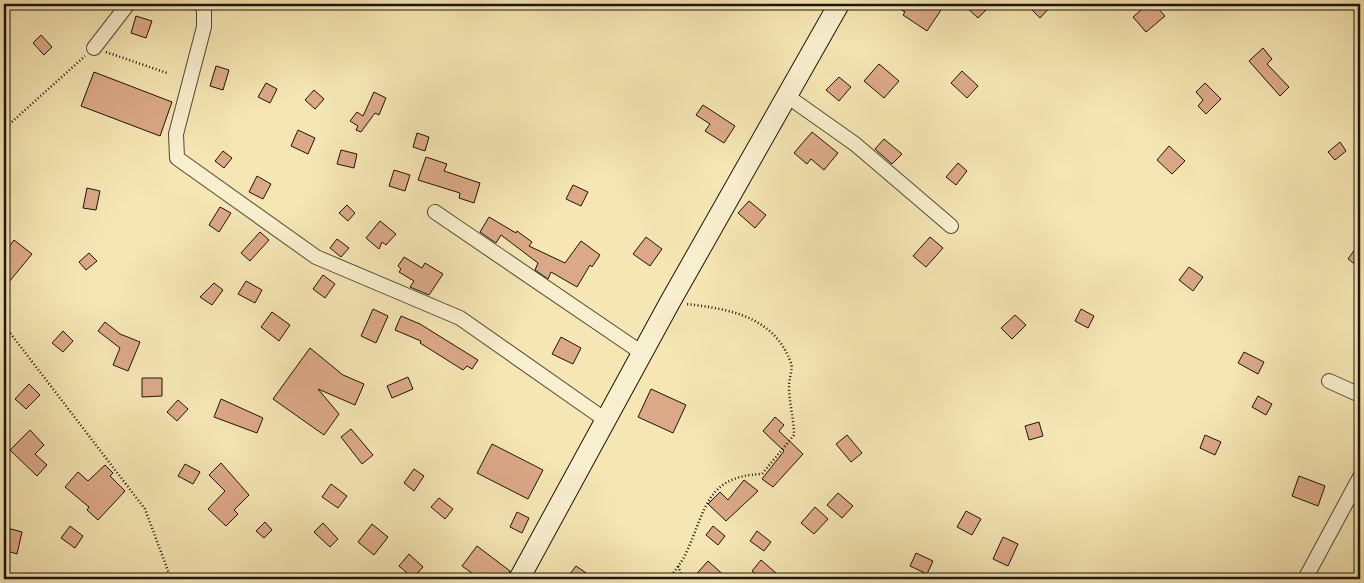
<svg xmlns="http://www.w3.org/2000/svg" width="1364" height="583" viewBox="0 0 1364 583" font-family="'IM FELL DW Pica',serif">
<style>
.building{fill:#dca988;stroke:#1d140a}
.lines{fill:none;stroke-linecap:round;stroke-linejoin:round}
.street-casing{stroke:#534834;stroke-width:16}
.secondary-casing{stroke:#1d140a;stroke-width:22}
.path{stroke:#1d140a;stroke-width:2.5;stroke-dasharray:1 2.5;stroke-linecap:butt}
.street{stroke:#f8efce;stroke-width:14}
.secondary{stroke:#f8efce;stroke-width:20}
</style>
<rect width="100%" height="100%" fill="#f5e6b3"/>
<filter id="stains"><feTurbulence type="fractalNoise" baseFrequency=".004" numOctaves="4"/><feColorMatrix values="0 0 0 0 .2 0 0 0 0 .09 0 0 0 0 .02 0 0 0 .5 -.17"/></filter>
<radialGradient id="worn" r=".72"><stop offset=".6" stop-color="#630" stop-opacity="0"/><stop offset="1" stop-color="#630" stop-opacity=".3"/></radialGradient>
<!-- building -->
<path class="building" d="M892 4H945L927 31 903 15 905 12Z
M963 4H980L986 10 978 18Z
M1026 4H1053L1040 18Z
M1148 4H1154L1165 16 1146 32 1133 17Z
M136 16 152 21 146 38 131 33Z
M41 35 52 47 44 55 33 43Z
M1263 48 1272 59 1267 64 1289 87 1280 96 1249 61Z
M879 64 899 81 884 98 864 81Z
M216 66 229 70 223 90 210 86Z
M962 71 978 86 967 98 951 83Z
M94 72 172 102 160 136 81 106Z
M839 77 851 87 839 101 826 90Z
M266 83 277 89 270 103 258 97Z
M1205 83 1221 99 1206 114 1198 106 1203 100 1196 92Z
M314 90 324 99 315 109 305 100Z
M374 92 386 98 379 115 375 113 361 132 356 130 358 126 350 121 357 112 363 116Z
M703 105 735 126 724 143 705 131 710 124 696 115Z
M298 130 315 138 308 154 291 146Z
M812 132 838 153 824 170 811 159 807 164 794 153Z
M417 133 429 137 425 151 413 147Z
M884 139 902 154 892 164 875 149Z
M1340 142 1346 151 1335 160 1328 152Z
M1169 146 1185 161 1172 174 1157 160Z
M341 150 357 154 354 168 337 164Z
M223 151 232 158 224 168 215 161Z
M426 157 447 164 444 171 480 183 474 203 459 198 460 193 418 180Z
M958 163 967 171 956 185 946 177Z
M394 170 410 175 405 191 389 186Z
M257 176 271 184 263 199 249 192Z
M573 185 588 192 581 206 566 199Z
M87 188 100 191 96 210 83 208Z
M749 201 766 215 755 228 738 213Z
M347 205 355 213 348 221 339 213Z
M220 207 231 213 219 232 209 225Z
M489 217 516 233 517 231 532 242 529 246 565 263 581 241 600 255 592 267 590 265 577 287 551 272 548 279 535 270 538 263 501 235 496 243 480 232Z
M380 221 396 234 386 245 382 242 379 249 366 238Z
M260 232 269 240 250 261 241 253Z
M646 237 662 249 650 266 633 254Z
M930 237 943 248 926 267 913 256Z
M337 239 349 248 341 257 330 248Z
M14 240 32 254 4 288V254Z
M1360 242V268L1348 259Z
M89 253 97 261 86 270 79 262Z
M404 257 422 268 425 263 443 274 429 295 410 287 414 281 399 272 401 269 398 266Z
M1189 267 1203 277 1193 291 1179 280Z
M323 275 335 284 325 298 313 289Z
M246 281 262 290 255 303 238 294Z
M214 283 223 290 212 305 200 297Z
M373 309 388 316 376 343 361 336Z
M1081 309 1094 316 1088 328 1075 321Z
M272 312 290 325 279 341 261 327Z
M1015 315 1026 325 1012 339 1001 328Z
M401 316 420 324 478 360 472 369 467 366 463 370 420 343 421 341 395 330Z
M105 322 120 334 140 342 128 371 113 365 120 348 98 331Z
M63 331 73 341 63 352 52 343Z
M561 337 581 348 573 364 552 354Z
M310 348 343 375 364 384 355 405 318 389 339 414 324 435 273 399Z
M1244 352 1264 362 1258 374 1238 363Z
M408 377 413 389 392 398 387 386Z
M142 378H162V396L142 397Z
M29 384 40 395 26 409 15 399Z
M651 389 686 405 673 433 638 417Z
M1258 396 1272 404 1266 415 1252 407Z
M221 399 263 418 257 433 214 417Z
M178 400 188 409 177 421 167 412Z
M775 417 784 425 779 431 803 454 773 487 762 479 784 451 763 431Z
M1039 422 1043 436 1029 440 1025 426Z
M351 429 373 455 362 464 341 437Z
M30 430 44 445 35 454 47 465 37 476 10 450Z
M847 435 862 453 851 462 836 444Z
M1205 435 1221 442 1215 455 1200 448Z
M492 444 543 470 528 499 477 473Z
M221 463 249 495 234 510 238 514 226 526 208 509 225 491 209 475Z
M185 464 200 472 193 484 178 476Z
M105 465 113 473 110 476 125 491 98 520 87 510 89 507 65 487 78 472 88 481Z
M414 469 424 476 414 491 404 483Z
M1299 476 1325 486 1318 506 1292 496Z
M744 480 758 491 726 521 708 504 720 492 728 500Z
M331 484 347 496 338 508 322 497Z
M838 493 853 506 842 518 827 505Z
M439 498 453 509 445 519 431 507Z
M815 507 828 519 814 534 801 523Z
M966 511 981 519 972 535 957 527Z
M517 512 529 518 522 533 510 527Z
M265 522 272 530 264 538 256 531Z
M323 523 338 539 330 547 314 532Z
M372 524 388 537 374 555 358 542Z
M70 526 83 536 75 548 61 538Z
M713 526 725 536 718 545 706 535Z
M7 528 22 532 17 554 4 550Z
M757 531 771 542 764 551 750 541Z
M1003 537 1018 544 1008 566 993 559Z
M477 546 510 571 507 579H480L462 566Z
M916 553 933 561 927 574 910 566Z
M409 554 423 567 413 578 399 566Z
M761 560 776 573 771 579H762L752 571Z
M708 561 728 579H692Z
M576 566 595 579H566Z"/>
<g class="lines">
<defs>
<path id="street" d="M199 4 204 7V27L176 134 177 158 316 257 460 318 607 421
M94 48 128 4
M787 96 855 144 951 226
M435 212 642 353
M1329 381 1360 395
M1305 579 1360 477"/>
<path id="secondary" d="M519 579 670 302 839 4"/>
</defs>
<!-- street casing -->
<use href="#street" class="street-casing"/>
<!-- secondary casing -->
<use href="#secondary" class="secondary-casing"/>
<!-- path -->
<path class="path" d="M106 52 167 73
M4 129 85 56
M4 325 145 509 171 579
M678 566 683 579
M670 579C674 570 682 563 686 553 706 511 705 476 762 474L794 435C794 419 789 402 789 386 789 378 793 369 791 363 774 316 729 309 687 304"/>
<!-- street -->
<use href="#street" class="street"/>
<!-- secondary -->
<use href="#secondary" class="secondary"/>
</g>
<!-- margin -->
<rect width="1364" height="583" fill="none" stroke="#f5e6b3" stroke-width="20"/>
<rect x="5" y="5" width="1354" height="573" fill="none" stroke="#1d140a" stroke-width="2.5"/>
<rect x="10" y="10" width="1344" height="563" fill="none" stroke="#1d140a"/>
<rect width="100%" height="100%" filter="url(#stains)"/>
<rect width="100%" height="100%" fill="url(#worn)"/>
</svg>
